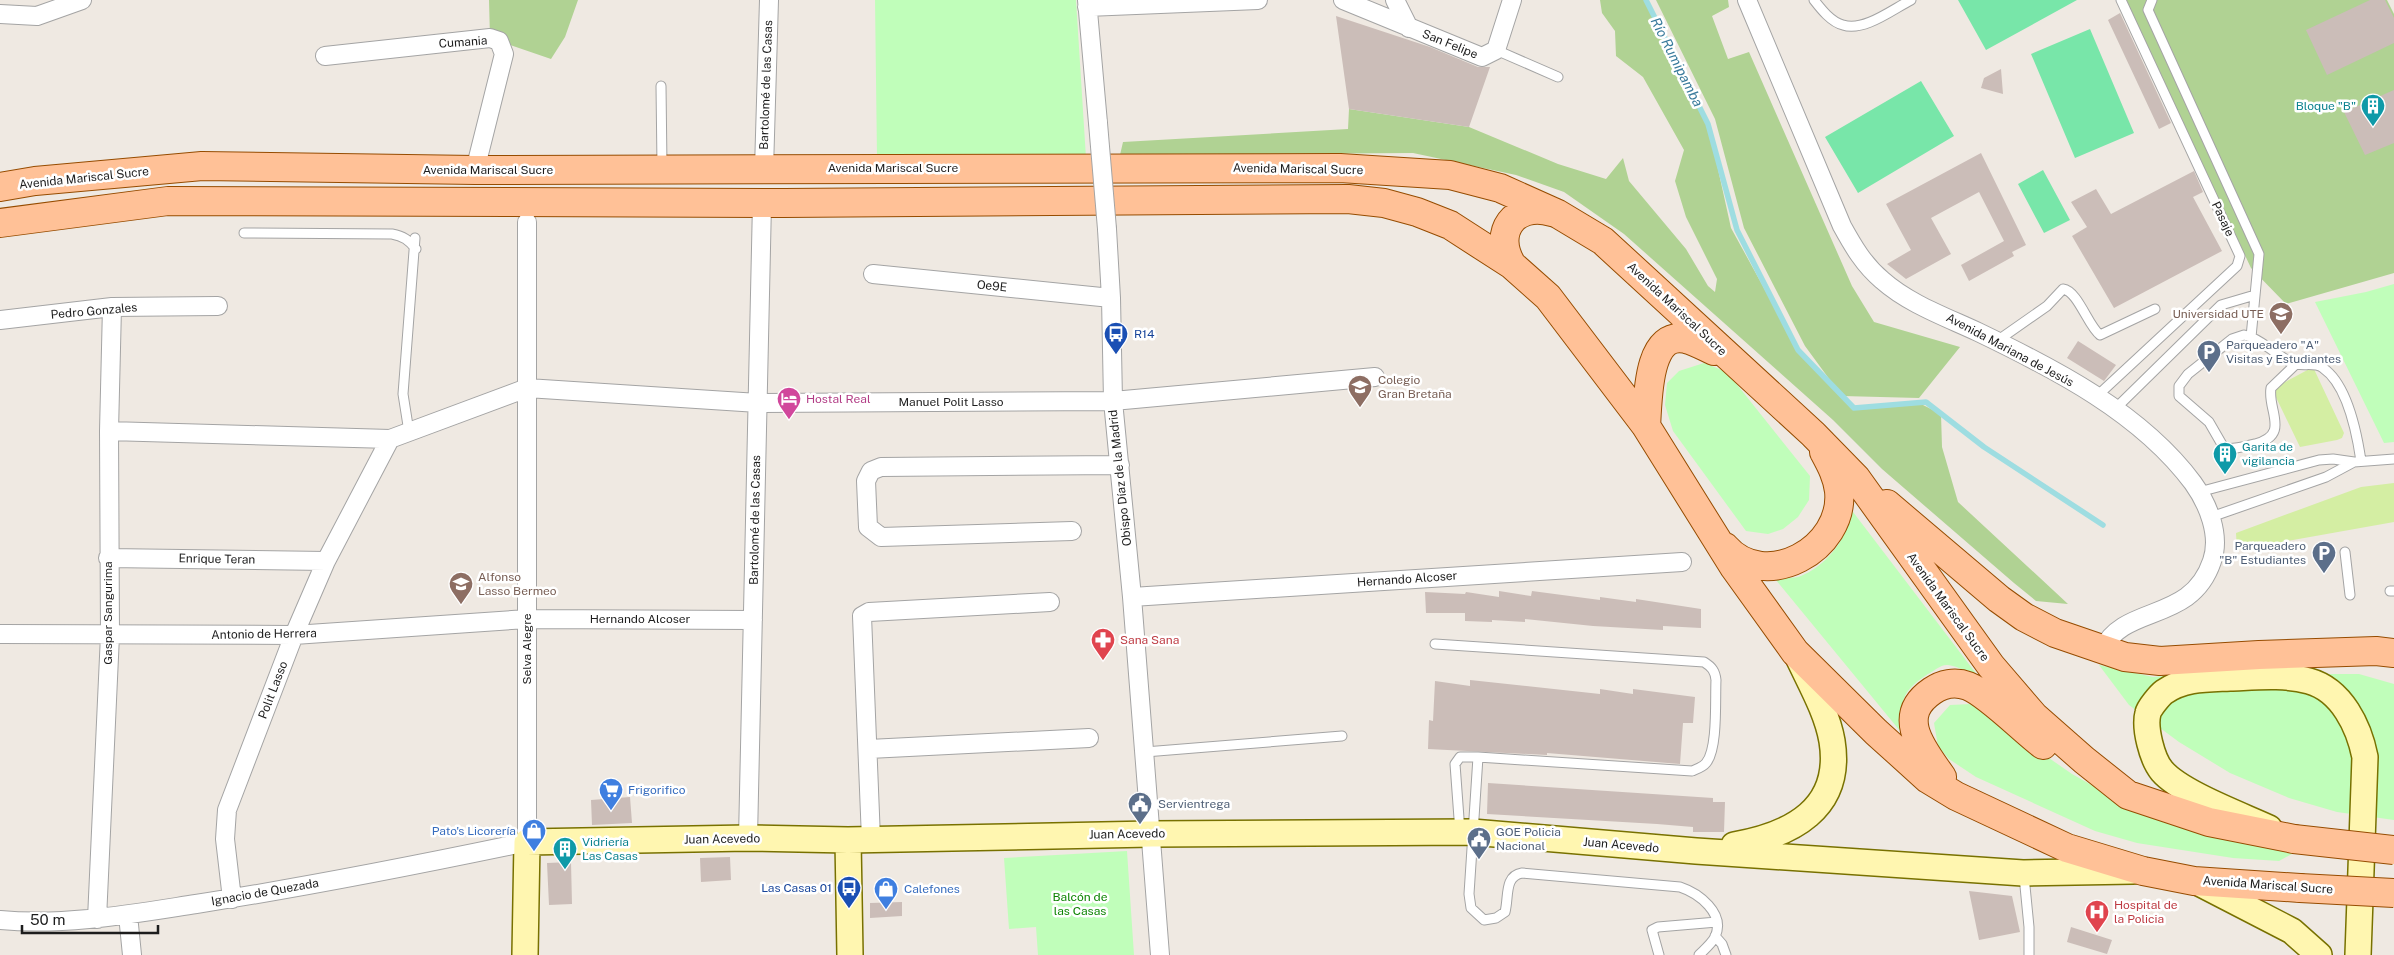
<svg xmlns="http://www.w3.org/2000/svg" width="2394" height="955" viewBox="0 0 2394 955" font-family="'Public Sans',sans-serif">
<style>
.grass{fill:#d4eea3}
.forest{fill:#b0d293}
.park{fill:#c0feba}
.pitch{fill:#78e6a9}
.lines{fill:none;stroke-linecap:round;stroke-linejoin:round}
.stream{stroke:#9edde1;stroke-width:5.5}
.building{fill:#cbbdb8}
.lane-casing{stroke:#a4a4a4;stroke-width:11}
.street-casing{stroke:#a4a4a4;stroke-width:20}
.secondary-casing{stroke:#787100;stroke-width:28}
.primary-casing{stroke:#964c00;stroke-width:30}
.lane{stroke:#fff;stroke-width:9}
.street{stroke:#fff;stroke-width:18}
.secondary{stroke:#fff6b0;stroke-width:25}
.primary{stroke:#ffc197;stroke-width:28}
.street-bridge-casing{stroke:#a4a4a4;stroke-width:20;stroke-linecap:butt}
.primary-bridge-casing{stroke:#964c00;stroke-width:30;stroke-linecap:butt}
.street-bridge{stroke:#fff;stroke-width:18}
.primary-bridge{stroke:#ffc197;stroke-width:28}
.labels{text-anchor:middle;stroke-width:5;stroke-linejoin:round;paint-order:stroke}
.street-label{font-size:12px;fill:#1d1d1d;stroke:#fff}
.culture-label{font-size:12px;fill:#0d838f;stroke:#fff;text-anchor:start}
.education-label{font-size:12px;fill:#785e54;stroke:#fff;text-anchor:start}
.transit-label{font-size:12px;fill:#164399;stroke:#fff;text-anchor:start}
.service-label{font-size:12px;fill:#4e5e75;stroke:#fff;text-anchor:start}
.hotel-label{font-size:12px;fill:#b23c85;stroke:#fff;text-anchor:start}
.health-label{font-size:12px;fill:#be3a42;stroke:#fff;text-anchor:start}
.shop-label{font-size:12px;fill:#366cbe;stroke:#fff;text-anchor:start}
.park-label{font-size:12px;fill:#0c8402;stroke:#fff}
.water-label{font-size:14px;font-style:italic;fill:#3a7b9c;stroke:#fff}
</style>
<rect width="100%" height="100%" fill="#efe9e2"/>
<!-- grass -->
<path class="grass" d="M2313 367 2344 433 2342 438 2337 440 2300 447 2272 389Z
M2394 483V522L2237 550 2236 533 2361 487Z"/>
<!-- forest -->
<path class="forest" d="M489 0H578L565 37 551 59 490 38Z
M1600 0H1646L1708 124 1731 228 1798 350 1838 391 1805 346 1744 228 1715 119 1656 0H1728L1729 7 1712 16 1728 59 1749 52 1852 286 1874 322 1960 347 1919 398 1842 396 1854 408 1919 403 1941 414 1942 447 1958 502 2068 604 2036 601 2014 583 1882 469 1833 420 1624 234 1564 192 1516 175 1413 153 1120 155 1123 142 1348 129 1349 109 1469 127 1558 164 1606 179 1623 158 1629 181 1686 249 1708 286 1715 292 1717 279 1686 217 1675 181 1684 150 1643 77 1616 56 1615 31 1602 13Z
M2124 0H2387L2394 14V273L2286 304 2251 268Z"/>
<!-- park -->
<path class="park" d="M875 0H1076L1086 158H877Z
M2394 284V442L2384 443 2315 302 2366 292Z
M1704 363 1727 372 1810 476 1809 500 1798 517 1783 529 1768 534 1746 531 1673 431 1665 405 1667 383 1679 371Z
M1850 508 1978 676C1969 673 1958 666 1948 665 1941 664 1934 671 1928 674 1897 694 1901 704 1905 737L1771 574C1780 576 1789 579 1798 577 1817 571 1838 551 1845 531 1847 524 1848 516 1850 508Z
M2099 665 2153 677 2188 674H2359L2394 684V820L2337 812 2289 798 2230 773 2179 742 2129 705Z
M1971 704 2072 774 2104 792 2299 850 2279 861 2233 858 2137 843 2095 831 1976 777 1949 759 1938 746 1934 723 1950 705Z
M1127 851 1134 955H1038L1036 927 1009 929 1004 858Z"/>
<!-- pitch -->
<path class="pitch" d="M1958 0H2077L1986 50Z
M2090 29 2134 133 2075 158 2031 54Z
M1921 81 1954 136 1858 193 1825 137Z
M2043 170 2070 220 2044 233 2018 184Z"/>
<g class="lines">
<!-- stream -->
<path class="stream" d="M1646 0 1708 124 1737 230 1798 350 1854 408 1926 402 1984 447 2103 525"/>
</g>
<!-- building -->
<path class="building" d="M2370 0H2385L2394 18V43L2327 75 2306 30Z
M2120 13 2171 123 2159 129 2108 20Z
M1336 16 1430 47 1478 67H1490L1469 127 1349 109Z
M2001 69 2003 94 1981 88 1984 78Z
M2394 90V143L2365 155 2344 112Z
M1981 153 2026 245 2012 252 2014 256 1969 281 1961 265 2004 241 1979 192 1931 218 1951 254 1906 279 1887 264 1911 250 1886 204Z
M2194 171 2203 192 2193 197 2222 251 2114 308 2072 236 2087 227 2071 202 2096 189 2111 214Z
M2078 341 2116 365 2104 381 2067 358Z
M1499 591 1531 596 1532 591 1600 600V597L1636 602V599L1701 609V628L1663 626V630L1593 626 1525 619V622L1492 620V622L1465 621V613H1426L1425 592 1465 594 1466 592 1499 597Z
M1470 680 1600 694V689L1633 694V689L1695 697 1693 723H1683L1680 764 1547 753V755L1428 749 1429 720 1433 721 1435 681 1470 686Z
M1488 783 1713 798V802H1725L1724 832H1693V827L1657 824 1487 814Z
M630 797 632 823 592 825 591 800Z
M730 857 731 880 701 882 700 858Z
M571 862 572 904 549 905 547 863Z
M1969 891 2012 896 2020 932 1979 940Z
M902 902V916L870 918V903Z
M2071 927 2112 940 2107 954 2067 942Z"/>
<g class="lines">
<defs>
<path id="lane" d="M1814 0C1821 9 1831 22 1843 25 1864 32 1893 9 1911 0
M2152 0 2148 10 2259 254 2251 337
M1496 50 1558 77
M661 86 662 166
M244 233 392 234C403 236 409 240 416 249
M1997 341 2047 306 2063 289C2078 291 2088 326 2100 335L2155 309
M2296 364 2271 388C2267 410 2291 435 2255 444 2245 446 2235 450 2224 448L2209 422 2179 396V386L2188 374 2232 339 2244 335 2251 337C2266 344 2276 354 2290 362 2301 368 2314 361 2323 368 2348 385 2357 434 2361 461
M2097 396 2237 266 2240 256 2121 0
M2115 409 2221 305 2255 295
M409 432 403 394 415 238
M2199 492 2319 460 2333 459 2354 462 2394 459
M2211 517 2326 477 2354 462
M2345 552 2350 595
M2390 591H2394
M1435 644 1704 662C1712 667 1715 671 1716 680 1715 700 1718 749 1706 763 1703 767 1697 769 1692 771L1478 757 1469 894 1471 908 1484 920 1496 918 1505 912C1509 897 1504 876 1522 873L1680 887C1698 893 1726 913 1715 937 1712 943 1704 950 1699 955
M1145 752 1342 736
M1460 832 1455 764 1460 757H1478
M2024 876 2029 927V955
M1715 936 1722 944 1726 955
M1659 955 1652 930 1658 927 1717 922"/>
<path id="street" d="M1087 0 1098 123
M1343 0 1482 57 1496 50 1512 0
M1395 0 1409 28
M1747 0 1842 226C1853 246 1864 265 1882 280 1909 304 1946 317 1978 332 2055 369 2141 413 2193 483 2208 504 2221 535 2212 561 2191 624 2125 603 2102 650
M1087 7 1258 0
M0 14 37 16 82 0
M325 56 490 38 499 41 504 54 475 170
M764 169 769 0
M1107 229 1111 298 1113 401 1132 597 1160 955
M873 274 1111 298
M0 320 112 307 218 306
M109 431 390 439 527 388 758 403 1113 401 1375 377
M1072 531 881 537 868 527 866 481 871 471 881 467 1120 465
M108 558 326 561
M1132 597 1682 562
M0 634 294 635 527 619 753 620
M869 749 1089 738
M748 838 762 203
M871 839 862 616 869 612 1050 602
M232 899 225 839 227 810 294 635 326 561 390 439
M128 915 132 955
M97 919 110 635 109 431 112 307
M0 920C66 926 131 914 196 904 306 887 417 865 527 842V222"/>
<path id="secondary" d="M2269 828C2241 815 2181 793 2162 771 2152 759 2144 728 2148 713 2149 708 2160 695 2164 692 2184 678 2207 679 2230 678 2256 677 2284 674 2309 681 2342 690 2359 727 2365 757L2358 955
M848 840 850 955
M1734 845C1791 835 1843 809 1832 741 1827 712 1810 683 1798 657
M2199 883 2292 931 2319 955
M525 955 527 842 748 838 848 840 1151 834 1472 832 1696 851 2023 873 2133 871"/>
<path id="primary" d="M0 187 35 181 202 166 475 170 1340 168 1450 175 1500 188 1558 214 1603 241 1813 434 1856 478 1991 666 2034 716 2084 760 2128 795 2209 822 2294 839
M0 223 168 201 784 203 1348 199 1384 203 1417 212 1450 225 1512 265 1548 297 1646 426 1734 567 1795 652 1876 732 1928 779 1956 796 2067 848 2143 871 2194 881 2300 888
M1512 265C1492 233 1514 201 1552 212
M1646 426C1648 404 1646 329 1686 339 1695 341 1705 347 1714 351
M1887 504 1999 599 2024 617 2055 633 2125 657 2160 661 2259 655 2376 651 2394 653
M1725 547C1765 593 1845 549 1839 491 1837 476 1831 465 1824 452
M1942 777C1924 751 1894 717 1932 691 1942 684 1955 681 1968 686 1988 694 2023 730 2043 745"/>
</defs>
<!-- lane casing -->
<use href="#lane" class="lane-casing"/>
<!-- street casing -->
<use href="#street" class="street-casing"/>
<!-- secondary casing -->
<use href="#secondary" class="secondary-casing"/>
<!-- primary casing -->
<use href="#primary" class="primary-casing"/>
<!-- lane -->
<use href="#lane" class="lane"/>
<!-- street -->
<use href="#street" class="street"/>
<!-- secondary -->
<use href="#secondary" class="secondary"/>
<!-- primary -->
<use href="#primary" class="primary"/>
<defs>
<path id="street-bridge" d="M1098 123 1107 229"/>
<path id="primary-bridge" d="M2294 839 2394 850
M2300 888 2394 893"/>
</defs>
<!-- street-bridge casing -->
<use href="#street-bridge" class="street-bridge-casing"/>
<!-- primary-bridge casing -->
<use href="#primary-bridge" class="primary-bridge-casing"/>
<!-- street-bridge -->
<use href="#street-bridge" class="street-bridge"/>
<!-- primary-bridge -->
<use href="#primary-bridge" class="primary-bridge"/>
</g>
<!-- icons -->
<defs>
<symbol id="building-pin" viewBox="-11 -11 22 30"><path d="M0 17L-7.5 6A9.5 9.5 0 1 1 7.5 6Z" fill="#0f9aa8" stroke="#fff"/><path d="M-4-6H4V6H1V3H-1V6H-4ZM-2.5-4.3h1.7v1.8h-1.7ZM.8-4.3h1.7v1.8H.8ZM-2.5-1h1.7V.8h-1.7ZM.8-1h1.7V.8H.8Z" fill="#fff"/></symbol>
<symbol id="university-pin" viewBox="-11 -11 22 30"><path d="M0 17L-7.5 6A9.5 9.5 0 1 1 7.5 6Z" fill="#8d6e63" stroke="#fff"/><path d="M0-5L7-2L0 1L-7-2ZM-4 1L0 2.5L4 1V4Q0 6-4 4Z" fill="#fff"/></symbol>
<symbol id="bus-pin" viewBox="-11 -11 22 30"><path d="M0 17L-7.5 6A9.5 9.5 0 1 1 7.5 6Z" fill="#1a4fb4" stroke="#fff"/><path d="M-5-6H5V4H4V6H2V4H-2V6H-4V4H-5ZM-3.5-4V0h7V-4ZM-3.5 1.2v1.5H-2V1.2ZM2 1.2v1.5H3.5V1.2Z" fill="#fff"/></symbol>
<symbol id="parking-pin" viewBox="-11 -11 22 30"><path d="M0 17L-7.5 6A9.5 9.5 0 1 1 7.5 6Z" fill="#5c6f8a" stroke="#fff"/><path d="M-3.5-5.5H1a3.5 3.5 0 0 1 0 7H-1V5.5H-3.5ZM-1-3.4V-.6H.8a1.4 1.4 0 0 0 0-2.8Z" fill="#fff"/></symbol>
<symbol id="school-pin" viewBox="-11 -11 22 30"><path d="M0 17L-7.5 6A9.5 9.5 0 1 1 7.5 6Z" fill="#8d6e63" stroke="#fff"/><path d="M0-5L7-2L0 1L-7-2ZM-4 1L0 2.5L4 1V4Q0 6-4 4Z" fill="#fff"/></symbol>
<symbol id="hotel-pin" viewBox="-11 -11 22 30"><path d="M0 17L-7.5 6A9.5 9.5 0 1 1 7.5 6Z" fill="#d1479c" stroke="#fff"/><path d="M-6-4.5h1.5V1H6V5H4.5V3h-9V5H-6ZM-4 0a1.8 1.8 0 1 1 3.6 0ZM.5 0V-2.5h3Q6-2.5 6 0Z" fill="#fff"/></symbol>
<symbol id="pharmacy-pin" viewBox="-11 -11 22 30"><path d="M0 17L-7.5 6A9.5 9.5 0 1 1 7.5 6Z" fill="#e0444e" stroke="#fff"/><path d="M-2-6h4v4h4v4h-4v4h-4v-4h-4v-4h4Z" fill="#fff"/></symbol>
<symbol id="supermarket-pin" viewBox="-11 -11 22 30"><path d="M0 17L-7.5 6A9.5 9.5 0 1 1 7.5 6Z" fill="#3f7fe0" stroke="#fff"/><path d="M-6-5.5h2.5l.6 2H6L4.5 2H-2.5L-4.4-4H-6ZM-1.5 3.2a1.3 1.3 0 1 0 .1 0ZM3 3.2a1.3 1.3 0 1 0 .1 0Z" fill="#fff"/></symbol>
<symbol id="civic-pin" viewBox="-11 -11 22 30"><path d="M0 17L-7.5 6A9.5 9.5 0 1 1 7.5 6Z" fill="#5c6f8a" stroke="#fff"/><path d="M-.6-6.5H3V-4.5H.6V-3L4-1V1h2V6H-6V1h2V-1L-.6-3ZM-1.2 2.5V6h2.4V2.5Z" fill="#fff"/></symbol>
<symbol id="shop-pin" viewBox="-11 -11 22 30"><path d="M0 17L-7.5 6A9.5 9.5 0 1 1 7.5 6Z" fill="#3f7fe0" stroke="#fff"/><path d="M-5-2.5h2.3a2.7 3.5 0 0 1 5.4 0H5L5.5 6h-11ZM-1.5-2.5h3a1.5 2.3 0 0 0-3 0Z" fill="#fff"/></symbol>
<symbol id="hospital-pin" viewBox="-11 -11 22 30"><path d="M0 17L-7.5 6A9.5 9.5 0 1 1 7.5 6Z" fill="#e0444e" stroke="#fff"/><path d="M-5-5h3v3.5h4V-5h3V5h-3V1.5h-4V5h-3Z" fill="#fff"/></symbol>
</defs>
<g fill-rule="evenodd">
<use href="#building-pin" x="2359" y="92" width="28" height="38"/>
<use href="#university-pin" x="2267" y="300" width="28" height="38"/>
<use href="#bus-pin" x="1102" y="320" width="28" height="38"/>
<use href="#parking-pin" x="2195" y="338" width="28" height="38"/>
<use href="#school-pin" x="1346" y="373" width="28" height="38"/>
<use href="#hotel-pin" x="775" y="385" width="28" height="38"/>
<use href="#building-pin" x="2211" y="440" width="28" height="38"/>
<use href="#parking-pin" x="2310" y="539" width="28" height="38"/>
<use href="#school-pin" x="447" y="570" width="28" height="38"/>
<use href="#pharmacy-pin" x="1089" y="626" width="28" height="38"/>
<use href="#supermarket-pin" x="597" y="776" width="28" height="38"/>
<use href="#civic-pin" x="1126" y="790" width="28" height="38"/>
<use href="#shop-pin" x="520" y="817" width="28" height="38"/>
<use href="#civic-pin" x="1465" y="825" width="28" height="38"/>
<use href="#building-pin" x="551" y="835" width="28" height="38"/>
<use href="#bus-pin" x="835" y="874" width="28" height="38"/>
<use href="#shop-pin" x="872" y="875" width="28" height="38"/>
<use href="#hospital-pin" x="2083" y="898" width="28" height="38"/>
</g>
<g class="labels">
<!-- street labels -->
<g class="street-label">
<text transform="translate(463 42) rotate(-4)" y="4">Cumania</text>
<text transform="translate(1450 44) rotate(22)" y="4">San Felipe</text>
<text transform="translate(766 85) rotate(-88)" y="4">Bartolomé de las Casas</text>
<text x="893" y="172">Avenida Mariscal Sucre</text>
<text transform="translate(1298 169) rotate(1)" y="4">Avenida Mariscal Sucre</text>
<text x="488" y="174">Avenida Mariscal Sucre</text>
<text transform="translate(84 178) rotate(-6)" y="4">Avenida Mariscal Sucre</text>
<text transform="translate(2223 219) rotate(65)" y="4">Pasaje</text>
<text transform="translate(992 286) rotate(6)" y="4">Oe9E</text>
<text transform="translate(1677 309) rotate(43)" y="4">Avenida Mariscal Sucre</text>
<text transform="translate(94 311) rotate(-5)" y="4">Pedro Gonzales</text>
<text transform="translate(2010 350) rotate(28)" y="4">Avenida Mariana de Jesús</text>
<text x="951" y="406">Manuel Polit Lasso</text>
<text transform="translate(1120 478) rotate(-96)" y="4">Obispo Díaz de la Madrid</text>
<text transform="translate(755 520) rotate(-89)" y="4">Bartolomé de las Casas</text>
<text transform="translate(217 559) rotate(1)" y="4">Enrique Teran</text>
<text transform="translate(1407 579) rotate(-4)" y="4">Hernando Alcoser</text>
<text transform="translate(1948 607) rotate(54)" y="4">Avenida Mariscal Sucre</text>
<text transform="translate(108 613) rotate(-90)" y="4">Gaspar Sangurima</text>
<text x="640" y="623">Hernando Alcoser</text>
<text transform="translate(264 634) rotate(-1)" y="4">Antonio de Herrera</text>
<text transform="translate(527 649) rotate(-90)" y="4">Selva Alegre</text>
<text transform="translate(273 690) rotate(-69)" y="4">Polit Lasso</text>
<text transform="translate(1127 834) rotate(-1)" y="4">Juan Acevedo</text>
<text transform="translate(722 839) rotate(-1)" y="4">Juan Acevedo</text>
<text transform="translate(1621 845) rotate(5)" y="4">Juan Acevedo</text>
<text transform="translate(2268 885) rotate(4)" y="4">Avenida Mariscal Sucre</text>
<text transform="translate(265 892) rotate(-10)" y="4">Ignacio de Quezada</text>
</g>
<!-- culture labels -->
<g class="culture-label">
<text x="2356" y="110" text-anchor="end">Bloque "B"</text>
<text x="2242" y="451">Garita de<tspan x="2242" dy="14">vigilancia</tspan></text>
<text x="582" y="846">Vidriería<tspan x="582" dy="14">Las Casas</tspan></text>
</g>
<!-- education labels -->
<g class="education-label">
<text x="2264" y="318" text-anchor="end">Universidad UTE</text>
<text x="1378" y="384">Colegio<tspan x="1378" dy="14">Gran Bretaña</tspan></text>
<text x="478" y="581">Alfonso<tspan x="478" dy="14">Lasso Bermeo</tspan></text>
</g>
<!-- transit labels -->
<g class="transit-label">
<text x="1134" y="338">R14</text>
<text x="832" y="892" text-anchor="end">Las Casas 01</text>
</g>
<!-- service labels -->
<g class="service-label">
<text x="2226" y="349">Parqueadero "A"<tspan x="2226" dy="14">Visitas y Estudiantes</tspan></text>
<text x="2306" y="550" text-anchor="end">Parqueadero<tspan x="2306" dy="14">"B" Estudiantes</tspan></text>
<text x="1158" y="808">Servientrega</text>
<text x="1496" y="836">GOE Policia<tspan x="1496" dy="14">Nacional</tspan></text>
</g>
<!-- hotel labels -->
<g class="hotel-label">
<text x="806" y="403">Hostal Real</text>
</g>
<!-- health labels -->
<g class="health-label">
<text x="1120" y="644">Sana Sana</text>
<text x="2114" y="909">Hospital de<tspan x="2114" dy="14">la Policia</tspan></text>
</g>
<!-- shop labels -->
<g class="shop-label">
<text x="628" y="794">Frigorifico</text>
<text x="516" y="835" text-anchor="end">Pato's Licorería</text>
<text x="904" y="893">Calefones</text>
</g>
<!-- park labels -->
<g class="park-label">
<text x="1080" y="901">Balcón de<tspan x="1080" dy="14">las Casas</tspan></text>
</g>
<!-- water labels -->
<g class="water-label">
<text transform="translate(1677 62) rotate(63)" y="5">Río Rumipamba</text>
</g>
</g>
<!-- scale -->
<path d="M22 925v8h136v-8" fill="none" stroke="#1d1d1d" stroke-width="2.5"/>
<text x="30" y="925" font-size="15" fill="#1d1d1d" stroke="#ffffff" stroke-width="4" paint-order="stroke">50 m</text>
</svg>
